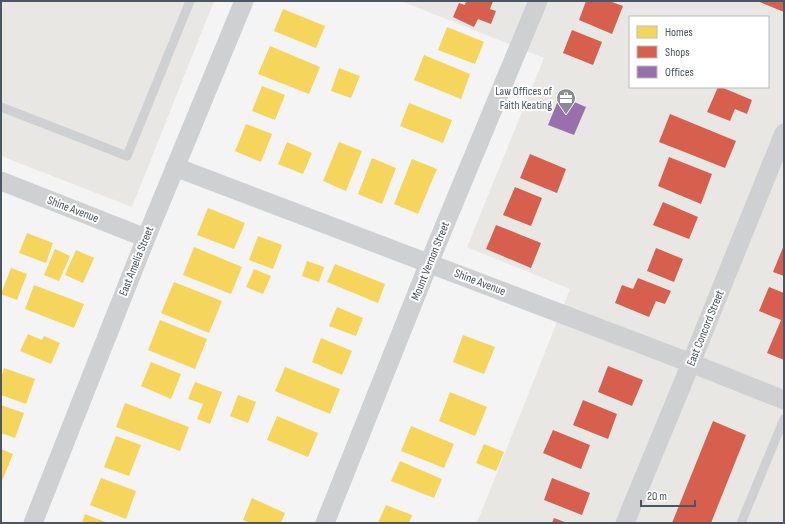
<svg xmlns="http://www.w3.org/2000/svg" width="785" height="524" viewBox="0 0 785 524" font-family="'Sofia Sans Condensed',sans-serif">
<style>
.commercial{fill:#e8e7e3;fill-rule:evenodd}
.homes{fill:#f6d55c}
.shops{fill:#d6604d}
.offices{fill:#9970ab}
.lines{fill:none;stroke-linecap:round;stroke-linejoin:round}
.service{stroke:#ced0d2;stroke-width:9}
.minor{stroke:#ced0d2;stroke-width:19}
.labels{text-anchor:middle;stroke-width:4;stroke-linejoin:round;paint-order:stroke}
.poi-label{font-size:12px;fill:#4a5661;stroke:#fff;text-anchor:end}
.street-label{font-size:12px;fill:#4a5661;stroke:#fff}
</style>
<rect width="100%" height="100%" fill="#f4f4f4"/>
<!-- commercial -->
<path class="commercial" d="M1 1H214L132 207 1 156Z
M401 1H784V523H477L570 289 467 247 544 58ZM630 17H768V87H630Z"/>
<!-- homes -->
<path class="homes" d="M283 9 325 26 316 48 274 31Z
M447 27 484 42 475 64 438 50Z
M270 46 320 67 309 94 258 74Z
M424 55 470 74 461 99 414 80Z
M339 68 360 76 351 98 331 91Z
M262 86 285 95 275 120 252 111Z
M409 103 452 120 443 143 400 126Z
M246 124 272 134 261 162 235 151Z
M287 142 312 153 303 174 278 164Z
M339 142 362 151 346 191 323 181Z
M372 158 396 168 382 204 358 194Z
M412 159 437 169 418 214 394 204Z
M208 208 245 223 234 249 197 235Z
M27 233 53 243 46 263 19 253Z
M258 236 282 245 273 269 249 260Z
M194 247 242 267 231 294 183 275Z
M55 249 70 256 59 281 44 275Z
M76 250 94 258 83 283 65 275Z
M307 261 324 267 319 282 302 276Z
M335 264 385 284 378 303 327 282Z
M11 268 27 274 17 300 1 294Z
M254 269 271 276 263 294 246 287Z
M174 282 222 301 209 333 161 313Z
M34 285 84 304 74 328 25 309Z
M337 307 363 318 356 336 329 326Z
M160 320 207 339 195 369 148 350Z
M28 334 42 340 44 336 60 343 51 364 20 351Z
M463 335 495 347 484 374 453 362Z
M321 338 352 351 342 375 312 362Z
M151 362 181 374 171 399 141 386Z
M285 367 340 389 330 414 275 391Z
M4 368 35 379 26 404 1 395V378Z
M195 382 222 392 210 424 197 419 203 404 188 399Z
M450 392 487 407 475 436 439 421Z
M238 395 256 402 248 423 230 416Z
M125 403 189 427 180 451 116 427Z
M1 405 24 413 15 438 1 433Z
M277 416 318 433 308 457 267 440Z
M411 426 454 444 444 468 401 451Z
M116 436 141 445 129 476 104 467Z
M484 444 504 452 496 471 476 463Z
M1 449 13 454 2 481 1 480Z
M400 461 442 479 434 498 391 481Z
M101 478 136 491 126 519 90 505Z
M252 498 285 513 281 523H250L243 520Z
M386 505 412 515 409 523H378Z
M85 514 108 523H82Z"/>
<!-- shops -->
<path class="shops" d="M466 1H493L490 9 496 11 491 24 478 19 474 27 453 17 459 3 465 5Z
M586 1H609L623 6 612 34 579 20Z
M757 1H784V12Z
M572 30 602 42 593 65 563 53Z
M718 87H721L752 100 747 114 735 109 730 121 707 112Z
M670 114 736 141 725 168 659 142Z
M530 154 566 169 557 193 520 178Z
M669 157 712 174 701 204 658 186Z
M515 187 542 198 531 226 503 215Z
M663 202 698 217 689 239 653 225Z
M496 225 541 243 531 268 486 249Z
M784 245V276L773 272Z
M656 248 683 259 674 282 647 271Z
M638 278 671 291 665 304 656 301 649 317 615 303 622 285 633 289Z
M769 287 784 293V360L767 353 781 320 759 311Z
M608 366 643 380 632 406 598 392Z
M583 400 617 414 608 439 573 425Z
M713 421 746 435 711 523H672Z
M553 430 590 445 581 469 543 453Z
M552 478 590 493 582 515 544 500Z
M554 518 567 523H552Z"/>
<!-- offices -->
<path class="offices" d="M560 96 586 107 574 135 548 125Z"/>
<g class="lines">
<!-- service -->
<path class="service" d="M1 107 127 156 190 1
M741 523 784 419"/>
<!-- minor -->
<path class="minor" d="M175 167 691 363 784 400
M1 181 146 238
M33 523 146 238 244 1
M325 523 429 263 538 1
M625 523 691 363 784 133"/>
</g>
<!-- icons -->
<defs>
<symbol id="office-pin" viewBox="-11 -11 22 30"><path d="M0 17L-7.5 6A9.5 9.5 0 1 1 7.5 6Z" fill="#868d94" stroke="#fff"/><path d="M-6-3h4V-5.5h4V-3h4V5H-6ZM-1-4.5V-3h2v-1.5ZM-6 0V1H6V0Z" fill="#fff"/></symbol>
</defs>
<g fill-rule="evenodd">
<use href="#office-pin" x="555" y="87" width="22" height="30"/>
</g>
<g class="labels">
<!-- poi labels -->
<g class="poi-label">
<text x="552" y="95">Law Offices of<tspan x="552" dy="14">Faith Keating</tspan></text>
</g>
<!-- street labels -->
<g class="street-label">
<text transform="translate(73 209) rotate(21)" y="4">Shine Avenue</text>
<text transform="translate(136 261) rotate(-68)" y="4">East Amelia Street</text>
<text transform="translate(430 261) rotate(-68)" y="4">Mount Vernon Street</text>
<text transform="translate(480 282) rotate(21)" y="4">Shine Avenue</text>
<text transform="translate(705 328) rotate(-68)" y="4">East Concord Street</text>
</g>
</g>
<!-- border -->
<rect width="785" height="524" fill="none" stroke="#4a5661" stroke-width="4"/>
<!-- legend -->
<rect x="629" y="16" width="140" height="72" fill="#ffffff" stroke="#b7bbc0"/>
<rect x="637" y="26" width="20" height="12" fill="#f6d55c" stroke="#b7bbc0"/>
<text x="665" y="36" font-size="12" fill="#4a5661">Homes</text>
<rect x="637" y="46" width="20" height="12" fill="#d6604d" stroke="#b7bbc0"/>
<text x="665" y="56" font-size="12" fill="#4a5661">Shops</text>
<rect x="637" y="66" width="20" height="12" fill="#9970ab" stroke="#b7bbc0"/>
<text x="665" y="76" font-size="12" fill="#4a5661">Offices</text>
<!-- scale -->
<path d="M641 500v6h54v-6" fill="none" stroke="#4a5661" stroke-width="2"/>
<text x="647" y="500" font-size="12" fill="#4a5661" stroke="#ffffff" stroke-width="3" paint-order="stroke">20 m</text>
</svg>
